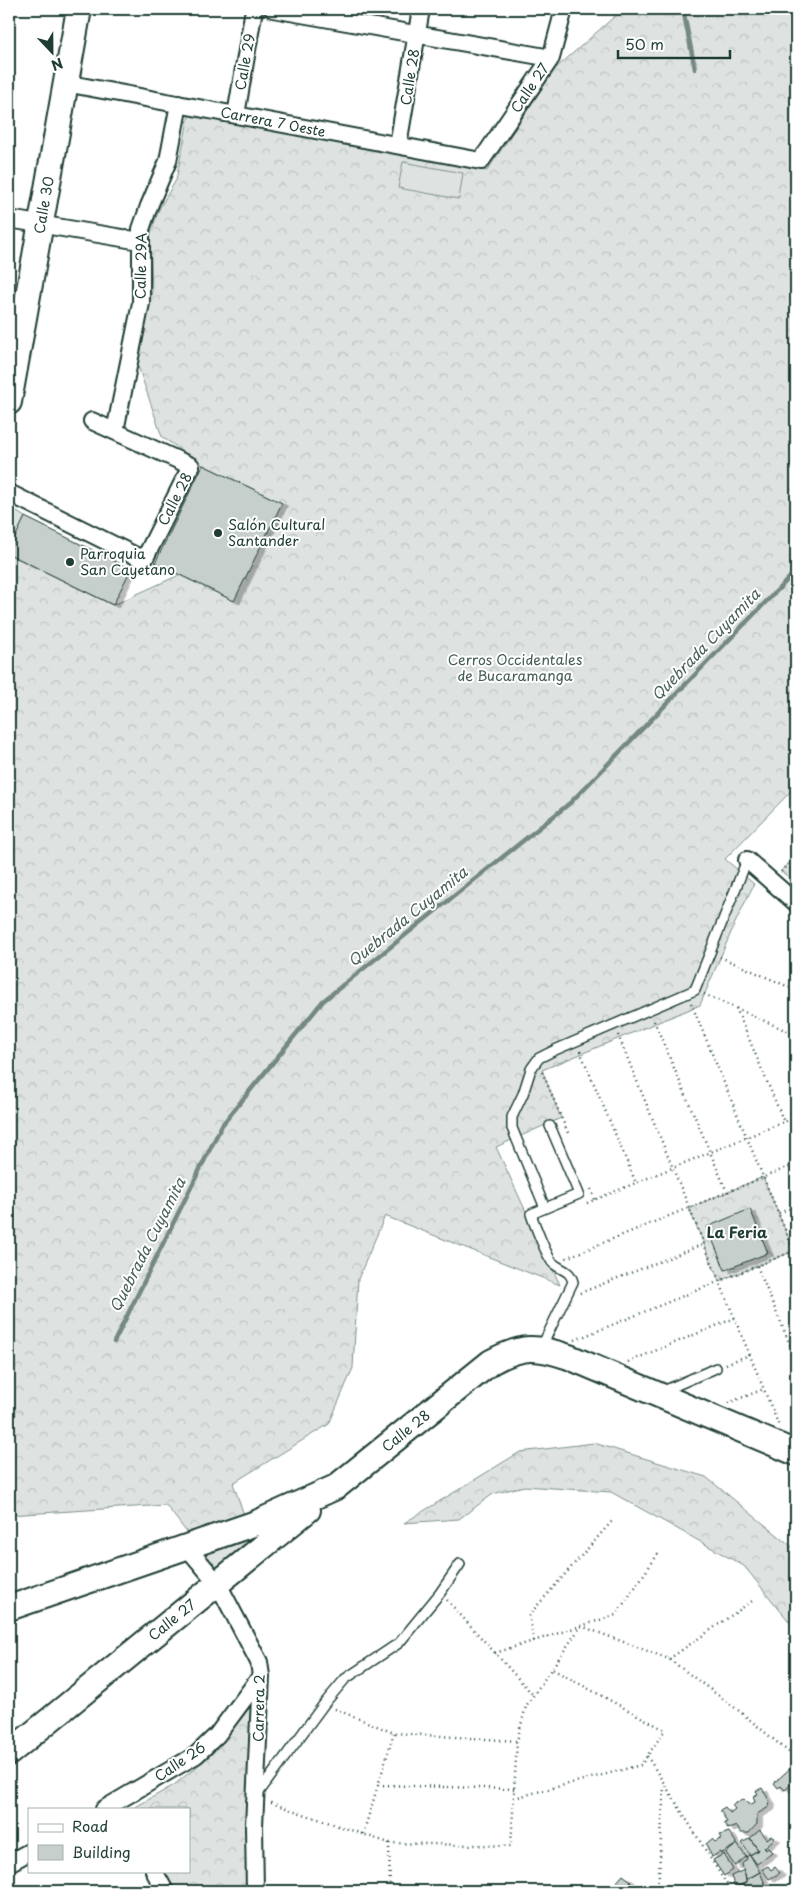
<svg xmlns="http://www.w3.org/2000/svg" width="805" height="1900" viewBox="0 0 805 1900" font-family="'Playpen Sans',sans-serif">
<style>
.forest{fill:url(#forest-crowns);stroke:#7e908b}
.garden{fill:#dee3e2;stroke:#7e908b}
.lines{fill:none;stroke-linecap:round;stroke-linejoin:round}
.stream{stroke:#758883;stroke-width:4.5}
.building{fill:#c7cfcc;stroke:#1f3d34;filter:url(#shadow)}
.lane-casing{stroke:#1f3d34;stroke-width:12}
.street-casing{stroke:#1f3d34;stroke-width:20}
.secondary-casing{stroke:#1f3d34;stroke-width:28}
.path{stroke:#1f3d34;stroke-width:2.5;stroke-dasharray:1 4;stroke-linecap:butt}
.lane{stroke:#fff;stroke-width:9}
.street{stroke:#fff;stroke-width:16}
.secondary{stroke:#fff;stroke-width:24}
.poi-dot{fill:#1f3d34;stroke:#fff;stroke-width:2}
.labels{text-anchor:middle;stroke-width:4;stroke-linejoin:round;paint-order:stroke}
.street-label{font-size:14px;fill:#1f3d34;stroke:#fff}
.poi-label{font-size:14px;fill:#1f3d34;stroke:#fff;text-anchor:start}
.park-label{font-size:14px;fill:#455e57;stroke:#fff}
.water-label{font-size:15px;font-style:italic;fill:#4a625b;stroke:#fff}
.neighbourhood-label{font-size:15px;font-weight:bold;fill:#1f3d34;stroke:#fff}
</style>
<defs>
<pattern id="forest-crowns" width="20" height="18" patternUnits="userSpaceOnUse" patternTransform="scale(1.25)"><rect width="20" height="18" fill="#dee3e2"/><path d="M2 6a3 3 0 1 1 6 0M12 15a3 3 0 1 1 6 0" fill="none" stroke="#bec4c2"/></pattern>
<filter id="shadow"><feDropShadow dx="5.5" dy="3" stdDeviation="0" flood-color="#0004"/></filter>
</defs>
<rect width="100%" height="100%" fill="#fff"/>
<filter id="ink" filterUnits="userSpaceOnUse"><feTurbulence type="fractalNoise" baseFrequency=".02" numOctaves="2"/><feDisplacementMap in="SourceGraphic" scale="10" xChannelSelector="R" yChannelSelector="G"/><feConvolveMatrix kernelMatrix="1 2 1 2 8 2 1 2 1" color-interpolation-filters="sRGB"/></filter>
<g filter="url(#ink)">
<!-- forest -->
<path class="forest" d="M623 9H796V786L725 859 754 884 735 923 700 1005 542 1070 561 1118 496 1147 560 1285 385 1216 358 1279 353 1368 329 1424 233 1483 244 1515 188 1534 166 1505 9 1515V1340L15 1328 9 1324V554L113 605 179 575 282 503 203 465 162 437 137 363 152 291 150 235 159 209 176 180 189 115 487 171 555 69Z
M9 507 25 517 9 550Z
M796 854V884L781 871Z
M763 1177 794 1251 719 1281 689 1208Z
M594 1443 706 1477 796 1550V1630L744 1566 611 1492 524 1486 493 1494 459 1519 404 1523 520 1452Z
M256 1537 219 1572 206 1555Z
M255 1701 250 1891H175L164 1871H189V1809H132L174 1785 211 1755Z"/>
<!-- garden -->
<path class="garden" d="M403 162 463 173 459 199 398 188Z"/>
<g class="lines">
<!-- stream -->
<path class="stream" d="M683 9 695 69
M114 1342 222 1125 323 1001 570 803 796 571"/>
</g>
<!-- building -->
<path class="building" d="M203 465 282 503 234 601 155 563Z
M25 517 131 569 113 605 9 554V550Z
M750 1209 768 1253 725 1270 707 1227Z
M796 1763V1780L785 1790 781 1786 778 1788 774 1783Z
M762 1788 770 1802 769 1807 757 1814V1824L749 1833H741L737 1826 728 1829 724 1823 727 1822 720 1810 725 1807 730 1813 735 1809 732 1805 744 1799 750 1805 755 1802 753 1796 758 1794 756 1791Z
M760 1830 767 1839 771 1836 775 1838 764 1848 766 1850 768 1848 772 1852 757 1864 750 1855 758 1850 750 1838Z
M729 1832 737 1844 721 1854 720 1852 712 1857 706 1844 712 1839 715 1842 722 1838 720 1835Z
M750 1838 758 1850 750 1855 742 1843Z
M737 1844 746 1857 735 1866 726 1853Z
M724 1854 733 1870 724 1876 713 1860Z
M750 1855 760 1872 746 1880 742 1864 747 1859 746 1857Z
M768 1866 771 1870 775 1867 780 1873 769 1879 762 1869Z
M744 1870 747 1882 735 1888 731 1876Z
M760 1872 767 1889 762 1891H736L735 1888 747 1882 746 1880Z
M623 1875 631 1881 623 1891 615 1884Z
M660 1885 675 1886 676 1891H660Z"/>
<g class="lines">
<defs>
<path id="lane" d="M545 1208 512 1128V1117L523 1094 531 1069 539 1058 555 1050 695 990 747 860
M541 1348 573 1282C570 1270 563 1271 554 1264 548 1260 534 1223 531 1214L579 1194 550 1126
M661 1392 716 1368
M257 1795 324 1704 345 1679 399 1643 440 1593 460 1564"/>
<path id="street" d="M273 9 551 58
M65 83 481 161 551 58 564 9
M236 115 254 9
M398 145 421 9
M9 219 140 241
M115 431 141 303V229L149 206 168 161 179 104
M9 493 144 560 191 466 92 421
M747 860 796 903
M187 1547 218 1584 259 1662 261 1676 254 1826 255 1891
M104 1809 196 1755 217 1735 261 1676
M9 1863 29 1852
M154 1871 165 1891"/>
<path id="secondary" d="M9 402 79 9
M9 1608 256 1523 336 1487 491 1362C522 1345 537 1346 569 1357L796 1453
M9 1753 308 1510"/>
</defs>
<!-- lane casing -->
<use href="#lane" class="lane-casing"/>
<!-- street casing -->
<use href="#street" class="street-casing"/>
<!-- secondary casing -->
<use href="#secondary" class="secondary-casing"/>
<!-- path -->
<path class="path" d="M781 872 796 854
M720 957 796 990
M704 994 796 1035
M691 1003 796 1256
M736 1008 784 1122
M654 1021 727 1192
M618 1035 779 1426
M580 1051 636 1183
M542 1072 568 1133
M591 1189 595 1200
M587 1203 796 1117
M779 1213 796 1206
M566 1258 796 1164
M757 1266 796 1359
M580 1293 704 1244
M575 1340 796 1250
M628 1362 735 1318
M726 1364 749 1355
M728 1403 764 1389
M447 1600 534 1696
M534 1641 529 1615 613 1520
M495 1653 616 1615 658 1554
M669 1659 755 1599
M335 1709 394 1733 517 1741
M647 1756 731 1891
M378 1785 514 1789
M514 1798 641 1765 665 1730 552 1669
M271 1803 389 1843 511 1846 517 1741 526 1706 581 1626 669 1659 738 1710 796 1758
M363 1834 394 1733
M389 1843 390 1891
M658 1891 664 1785"/>
<!-- lane -->
<use href="#lane" class="lane"/>
<!-- street -->
<use href="#street" class="street"/>
<!-- secondary -->
<use href="#secondary" class="secondary"/>
</g>
</g>
<!-- markers -->
<g class="poi-dot">
<circle cx="218" cy="533" r="5"/>
<circle cx="70" cy="562" r="5"/>
</g>
<g class="labels">
<!-- street labels -->
<g class="street-label">
<text transform="translate(245 62) rotate(-80)" y="5">Calle 29</text>
<text transform="translate(410 77) rotate(-81)" y="5">Calle 28</text>
<text transform="translate(530 88) rotate(-56)" y="5">Calle 27</text>
<text transform="translate(273 122) rotate(11)" y="5">Carrera 7 Oeste</text>
<text transform="translate(44 205) rotate(-80)" y="5">Calle 30</text>
<text transform="translate(141 266) rotate(-89)" y="5">Calle 29A</text>
<text transform="translate(175 499) rotate(-63)" y="5">Calle 28</text>
<text transform="translate(406 1431) rotate(-39)" y="5">Calle 28</text>
<text transform="translate(172 1620) rotate(-39)" y="5">Calle 27</text>
<text transform="translate(259 1708) rotate(-89)" y="5">Carrera 2</text>
<text transform="translate(180 1762) rotate(-34)" y="5">Calle 26</text>
</g>
<!-- poi labels -->
<g class="poi-label">
<text x="228" y="530">Salón Cultural<tspan x="228" dy="16">Santander</tspan></text>
<text x="80" y="559">Parroquia<tspan x="80" dy="16">San Cayetano</tspan></text>
</g>
<!-- park labels -->
<g class="park-label">
<text x="515" y="665">Cerros Occidentales<tspan x="515" dy="16">de Bucaramanga</tspan></text>
</g>
<!-- water labels -->
<g class="water-label">
<text transform="translate(706 645) rotate(-46)" y="5">Quebrada Cuyamita</text>
<text transform="translate(408 917) rotate(-39)" y="5">Quebrada Cuyamita</text>
<text transform="translate(148 1245) rotate(-63)" y="5">Quebrada Cuyamita</text>
</g>
<!-- neighbourhood labels -->
<g class="neighbourhood-label">
<text x="737" y="1238">La Feria</text>
</g>
</g>
<!-- margin -->
<rect width="805" height="1900" fill="none" stroke="#fff" stroke-width="30"/>
<rect x="15" y="15" width="775" height="1870" fill="none" stroke="#1f3d34" stroke-width="2" filter="url(#ink)"/>
<!-- legend -->
<rect x="28" y="1808" width="162" height="65" fill="#ffffff" stroke="#a5b1ae"/>
<rect x="38" y="1824" width="25" height="8" fill="#ffffff" stroke="#a5b1ae"/>
<text x="72" y="1832" font-size="15" fill="#1f3d34">Road</text>
<rect x="38" y="1845" width="25" height="15" fill="#c7cfcc" stroke="#a5b1ae"/>
<text x="72" y="1858" font-size="15" fill="#1f3d34">Building</text>
<!-- north arrow -->
<g transform="translate(52 52) rotate(158)" stroke="#ffffff" stroke-width="4" paint-order="stroke">
<path d="M0-4L9 19L0 12L-9 19Z" fill="#1f3d34"/>
<text y="-8" font-size="14" font-weight="bold" text-anchor="middle" fill="#1f3d34">N</text>
</g>
<!-- scale -->
<path d="M618 50v8h112v-8" fill="none" stroke="#1f3d34" stroke-width="2.5"/>
<text x="625" y="50" font-size="15" fill="#1f3d34" stroke="#ffffff" stroke-width="4" paint-order="stroke">50 m</text>
</svg>
